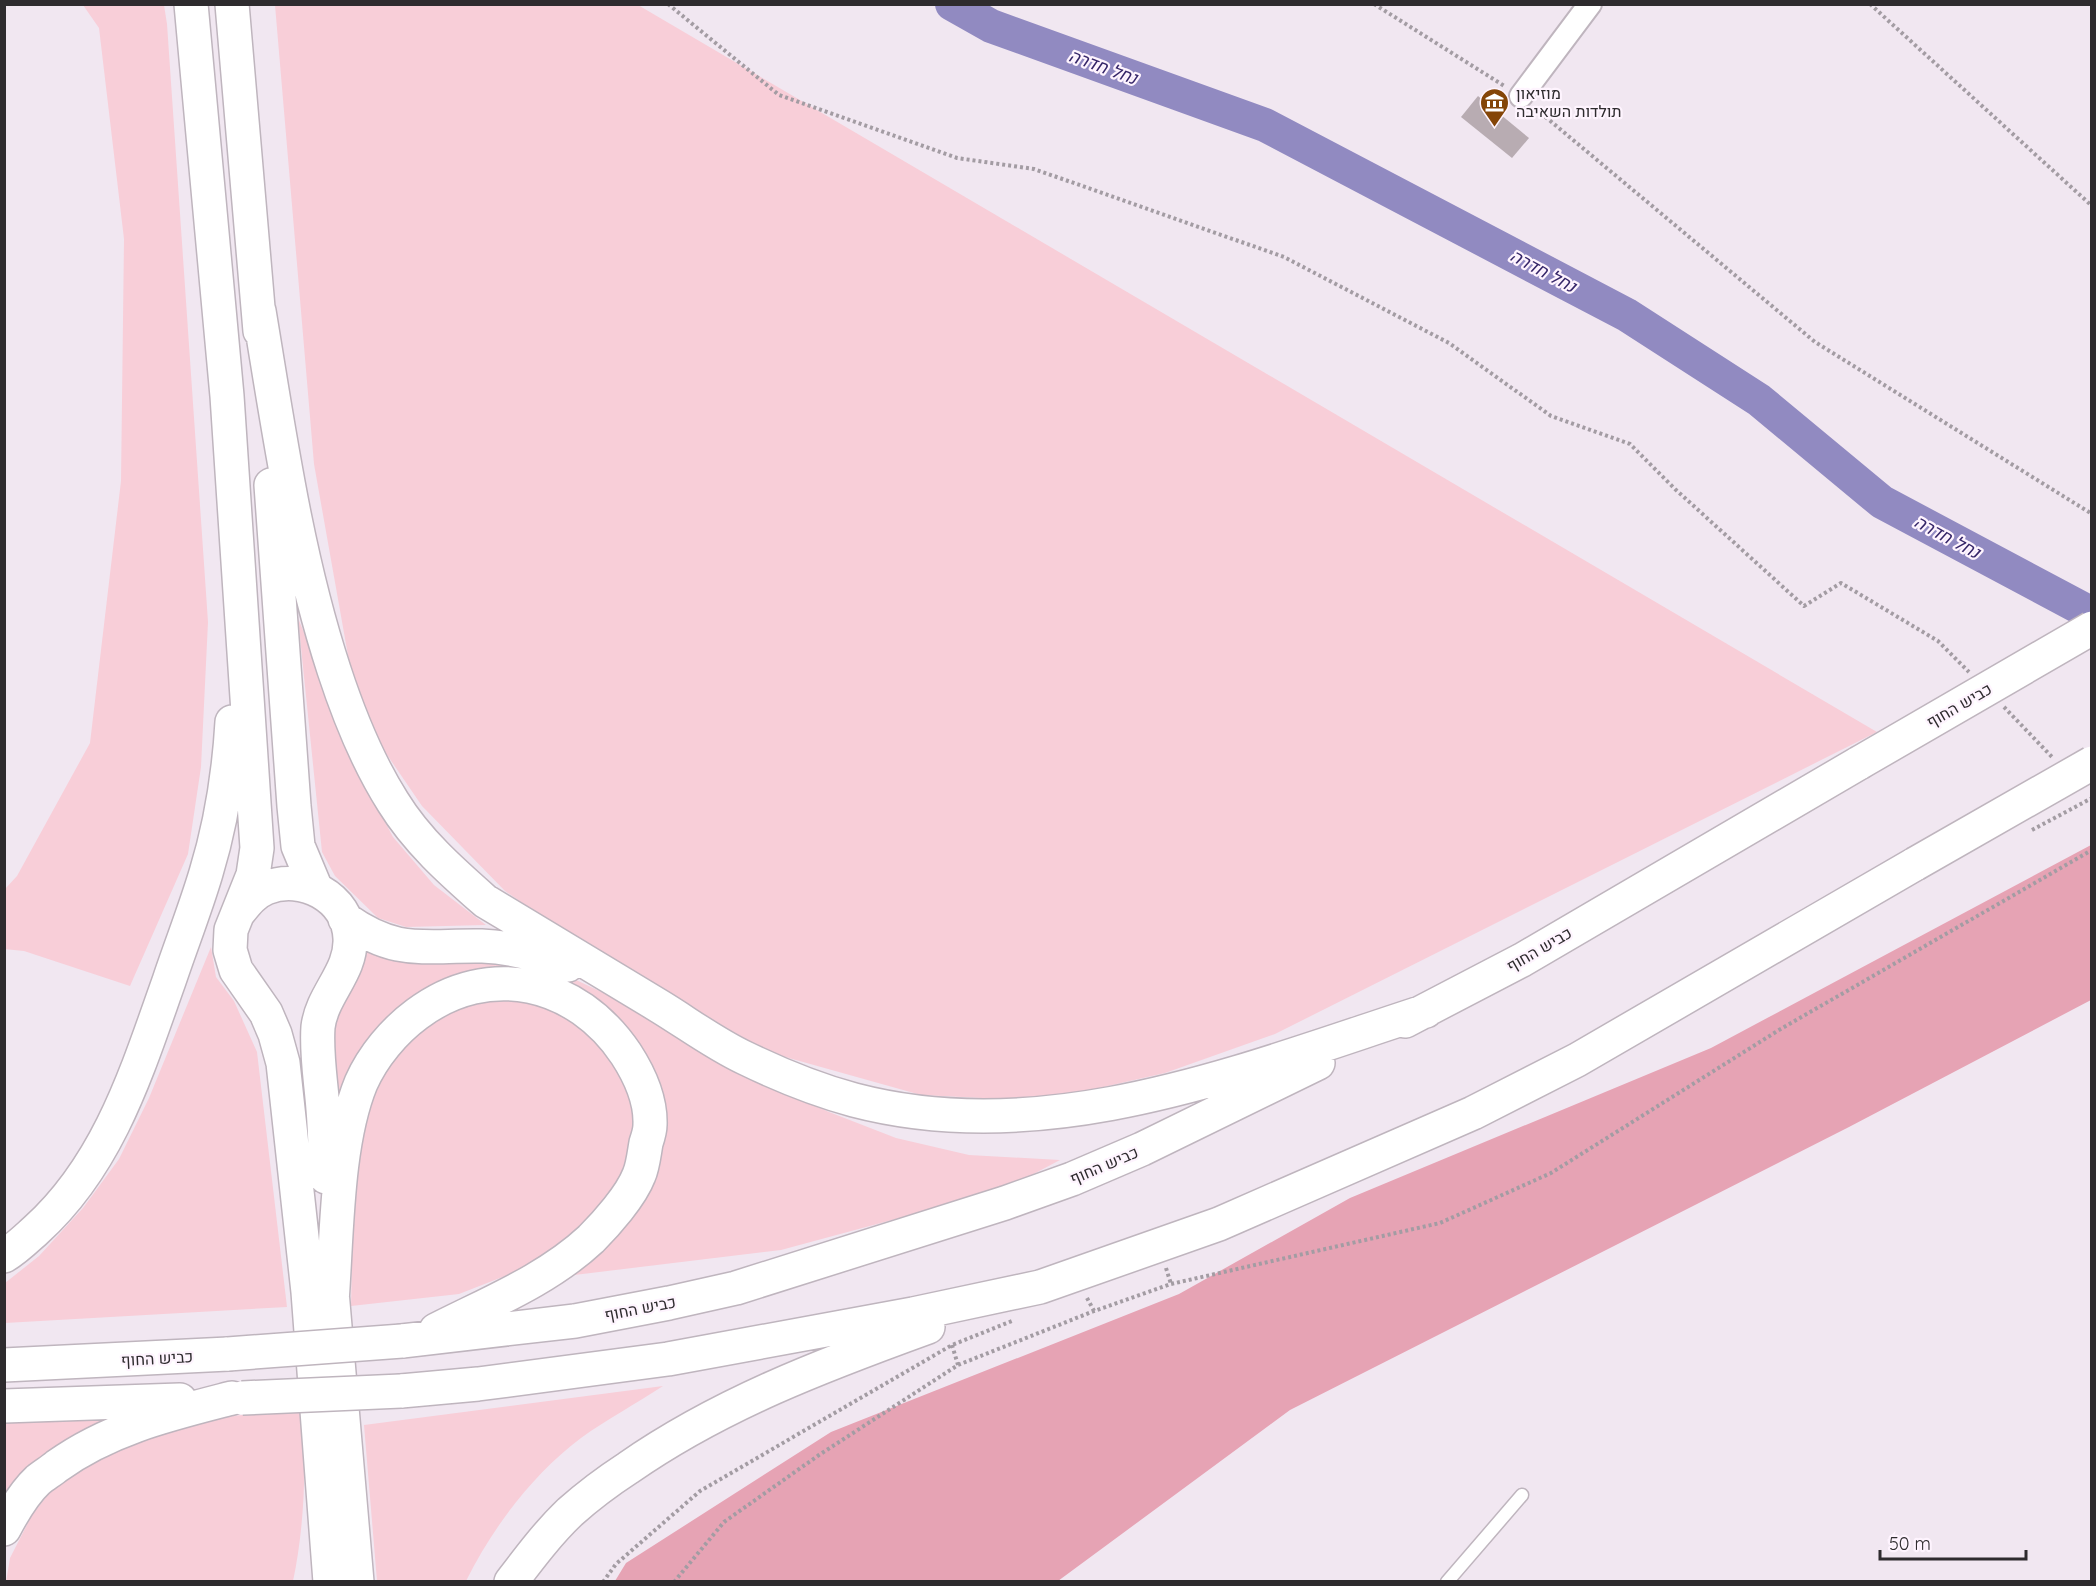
<svg xmlns="http://www.w3.org/2000/svg" width="2096" height="1586" viewBox="0 0 2096 1586" font-family="Quicksand,Heebo,sans-serif">
<style>
.green{fill:#f8ced8}
.forest{fill:#e6a3b4}
.lines{fill:none;stroke-linecap:round;stroke-linejoin:round}
.river{stroke:#918ac1;stroke-width:34}
.building{fill:#b8acb2}
.lane-casing{stroke:#bfb5be;stroke-width:15}
.street-casing{stroke:#bfb5be;stroke-width:26}
.highway-casing{stroke:#bfb5be;stroke-width:36}
.path{stroke:#a39ca3;stroke-width:4;stroke-dasharray:3 3;stroke-linecap:butt}
.lane{stroke:#fff;stroke-width:12}
.street{stroke:#fff;stroke-width:22}
.highway{stroke:#fff;stroke-width:33}
.highway-bridge-casing{stroke:#bfb5be;stroke-width:36;stroke-linecap:butt}
.highway-bridge{stroke:#fff;stroke-width:33}
.labels{text-anchor:middle;stroke-width:4.5;stroke-linejoin:round;paint-order:stroke}
.poi-label{font-size:16px;fill:#2e2b2e;stroke:#fef4fe;text-anchor:start}
.street-label{font-size:16px;fill:#2e2b2e;stroke:#fef4fe}
.water-label{font-size:18px;font-style:italic;fill:#362669;stroke:#fef4fe}
</style>
<rect width="100%" height="100%" fill="#f1e7f1"/>
<!-- green -->
<path class="green" d="M83 5H164L167 24 208 622 201 767 188 854 130 986 24 951 4 949 5 889 17 876 90 743 121 481 124 239 99 28Z
M275 5H638L1877 732 1275 1034 1165 1073 1042 1101 921 1095 771 1053 632 978 505 891 422 806 366 724 352 678 314 464Z
M298 618 316 662 342 741 393 837 434 885 486 925 406 927 378 918 335 876 322 852Z
M358 946 471 956 574 979 629 1005 757 1079 829 1112 896 1138 969 1155 1060 1160 1003 1190 781 1250 566 1276 651 1181 612 1015 447 981 336 1125 332 1043 334 1010Z
M211 947 216 977 234 1001 257 1052 287 1307 5 1323V1283L39 1256 83 1208 119 1159 149 1098Z
M480 999H522L571 1018 608 1053 632 1098 636 1124 626 1171 598 1211 551 1254 505 1276 459 1294 351 1306C353 1242 348 1146 374 1088 387 1060 410 1036 434 1019 447 1010 465 1005 480 999Z
M663 1386C636 1404 607 1419 581 1438 532 1475 493 1527 466 1581H377L364 1425Z
M300 1408C308 1460 304 1530 293 1581L6 1582 10 1558 32 1515 50 1492 81 1470 130 1441 192 1421Z
M130 1414 5 1502V1418Z"/>
<!-- forest -->
<path class="forest" d="M2091 845V1000L1849 1127 1290 1410 1058 1581H615L626 1563 831 1432 1179 1294 1350 1198 1711 1048Z"/>
<g class="lines">
<!-- river -->
<path class="river" d="M952 4 991 26 1265 125 1627 315 1759 400 1882 502 2092 614"/>
</g>
<!-- building -->
<path class="building" d="M1478 96 1529 138 1512 158 1461 117Z"/>
<g class="lines">
<defs>
<path id="lane" d="M1447 1582 1522 1495"/>
<path id="street" d="M1521 96 1590 4"/>
<path id="highway" d="M191 4 227 396 257 848 253 875 231 930 230 950 236 970 266 1013 275 1034 283 1063 308 1292 330 1582
M232 4 260 331
M259 311C279 431 296 554 334 670 349 716 367 761 393 802 417 841 451 871 485 901 543 936 601 971 659 1006 687 1023 715 1044 745 1058 780 1075 817 1090 854 1100 1048 1151 1244 1070 1426 1011
M271 485 294 806 298 846 316 889
M239 912C247 902 254 893 266 888 302 873 348 897 350 938 352 972 322 994 318 1027 316 1054 321 1082 323 1109 325 1131 325 1154 326 1177
M345 919C397 956 423 945 482 946 512 947 540 955 568 965
M1405 1021 1522 960 1859 763
M4 1256C16 1249 26 1239 36 1230 109 1164 137 1071 169 981 181 945 195 910 206 873 221 824 229 773 232 722
M331 1280 357 1582
M332 1302C337 1236 336 1144 361 1083 373 1056 394 1031 417 1014 489 960 577 981 626 1054 639 1074 651 1100 650 1125 650 1131 648 1137 646 1143 644 1154 643 1166 639 1175 631 1196 606 1224 591 1239 547 1280 489 1303 436 1330
M402 1341 575 1321 669 1303 736 1288 1005 1203 1072 1179 1142 1149 1318 1063
M4 1365 228 1354
M401 1391 478 1384 668 1359 913 1314 1040 1287 1219 1224 1473 1113 1577 1060 1915 864
M4 1406 180 1400
M4 1529C13 1512 24 1493 38 1480 44 1475 51 1471 57 1466 110 1428 170 1414 232 1398
M511 1582C530 1557 548 1533 570 1512 588 1496 608 1481 628 1468 720 1404 823 1365 928 1327"/>
</defs>
<!-- lane casing -->
<use href="#lane" class="lane-casing"/>
<!-- street casing -->
<use href="#street" class="street-casing"/>
<!-- highway casing -->
<use href="#highway" class="highway-casing"/>
<!-- path -->
<path class="path" d="M668 4 779 95 957 158 1034 169 1284 257 1449 343 1551 416 1630 444 1675 489 1804 606 1841 583 1938 641 1969 672
M1374 4 1506 87
M1870 4 2092 206
M1536 109 1815 342 2092 514
M2004 707 2053 758
M2032 830 2092 798
M1166 1268 1171 1284
M1087 1298 1094 1311
M952 1345 958 1365
M603 1582 616 1564 700 1491 952 1345 1012 1321
M674 1582 724 1522 819 1455 958 1365 1094 1311 1171 1284 1440 1223 1551 1173 1779 1030 2092 850"/>
<!-- lane -->
<use href="#lane" class="lane"/>
<!-- street -->
<use href="#street" class="street"/>
<!-- highway -->
<use href="#highway" class="highway"/>
<defs>
<path id="highway-bridge" d="M1859 763 2092 628
M1915 864 2092 763
M228 1354 402 1341
M242 1398 401 1391"/>
</defs>
<!-- highway-bridge casing -->
<use href="#highway-bridge" class="highway-bridge-casing"/>
<!-- highway-bridge -->
<use href="#highway-bridge" class="highway-bridge"/>
</g>
<!-- icons -->
<defs>
<symbol id="museum-pin" viewBox="-11 -11 22 30"><path d="M0 17L-7.5 6A9.5 9.5 0 1 1 7.5 6Z" fill="#844508" stroke="#fef4fe"/><path d="M0-6L6-3V-2H-6V-3ZM-5-1h2V3h-2ZM-1-1h2V3h-2ZM3-1h2V3H3ZM-6 4H6V6H-6Z" fill="#fff"/></symbol>
</defs>
<g fill-rule="evenodd">
<use href="#museum-pin" x="1478" y="86" width="33" height="45"/>
</g>
<g class="labels">
<!-- poi labels -->
<g class="poi-label">
<text x="1516" y="99">מוזיאון<tspan x="1516" dy="18">תולדות השאיבה</tspan></text>
</g>
<!-- street labels -->
<g class="street-label">
<text transform="translate(1959 705) rotate(-30)" y="6">כביש החוף</text>
<text transform="translate(1539 949) rotate(-30)" y="6">כביש החוף</text>
<text transform="translate(1104 1165) rotate(-23)" y="6">כביש החוף</text>
<text transform="translate(640 1308) rotate(-11)" y="6">כביש החוף</text>
<text transform="translate(157 1358) rotate(-3)" y="6">כביש החוף</text>
</g>
<!-- water labels -->
<g class="water-label">
<text transform="translate(1103 67) rotate(20)" y="6">נחל חדרה</text>
<text transform="translate(1543 271) rotate(28)" y="6">נחל חדרה</text>
<text transform="translate(1947 537) rotate(28)" y="6">נחל חדרה</text>
</g>
</g>
<!-- border -->
<rect width="2096" height="1586" fill="none" stroke="#2e2b2e" stroke-width="12"/>
<!-- scale -->
<path d="M1880 1550v9h146v-9" fill="none" stroke="#2e2b2e" stroke-width="3"/>
<text x="1889" y="1550" font-size="18" fill="#2e2b2e" stroke="#fef4fe" stroke-width="4.5" paint-order="stroke">50 m</text>
</svg>
